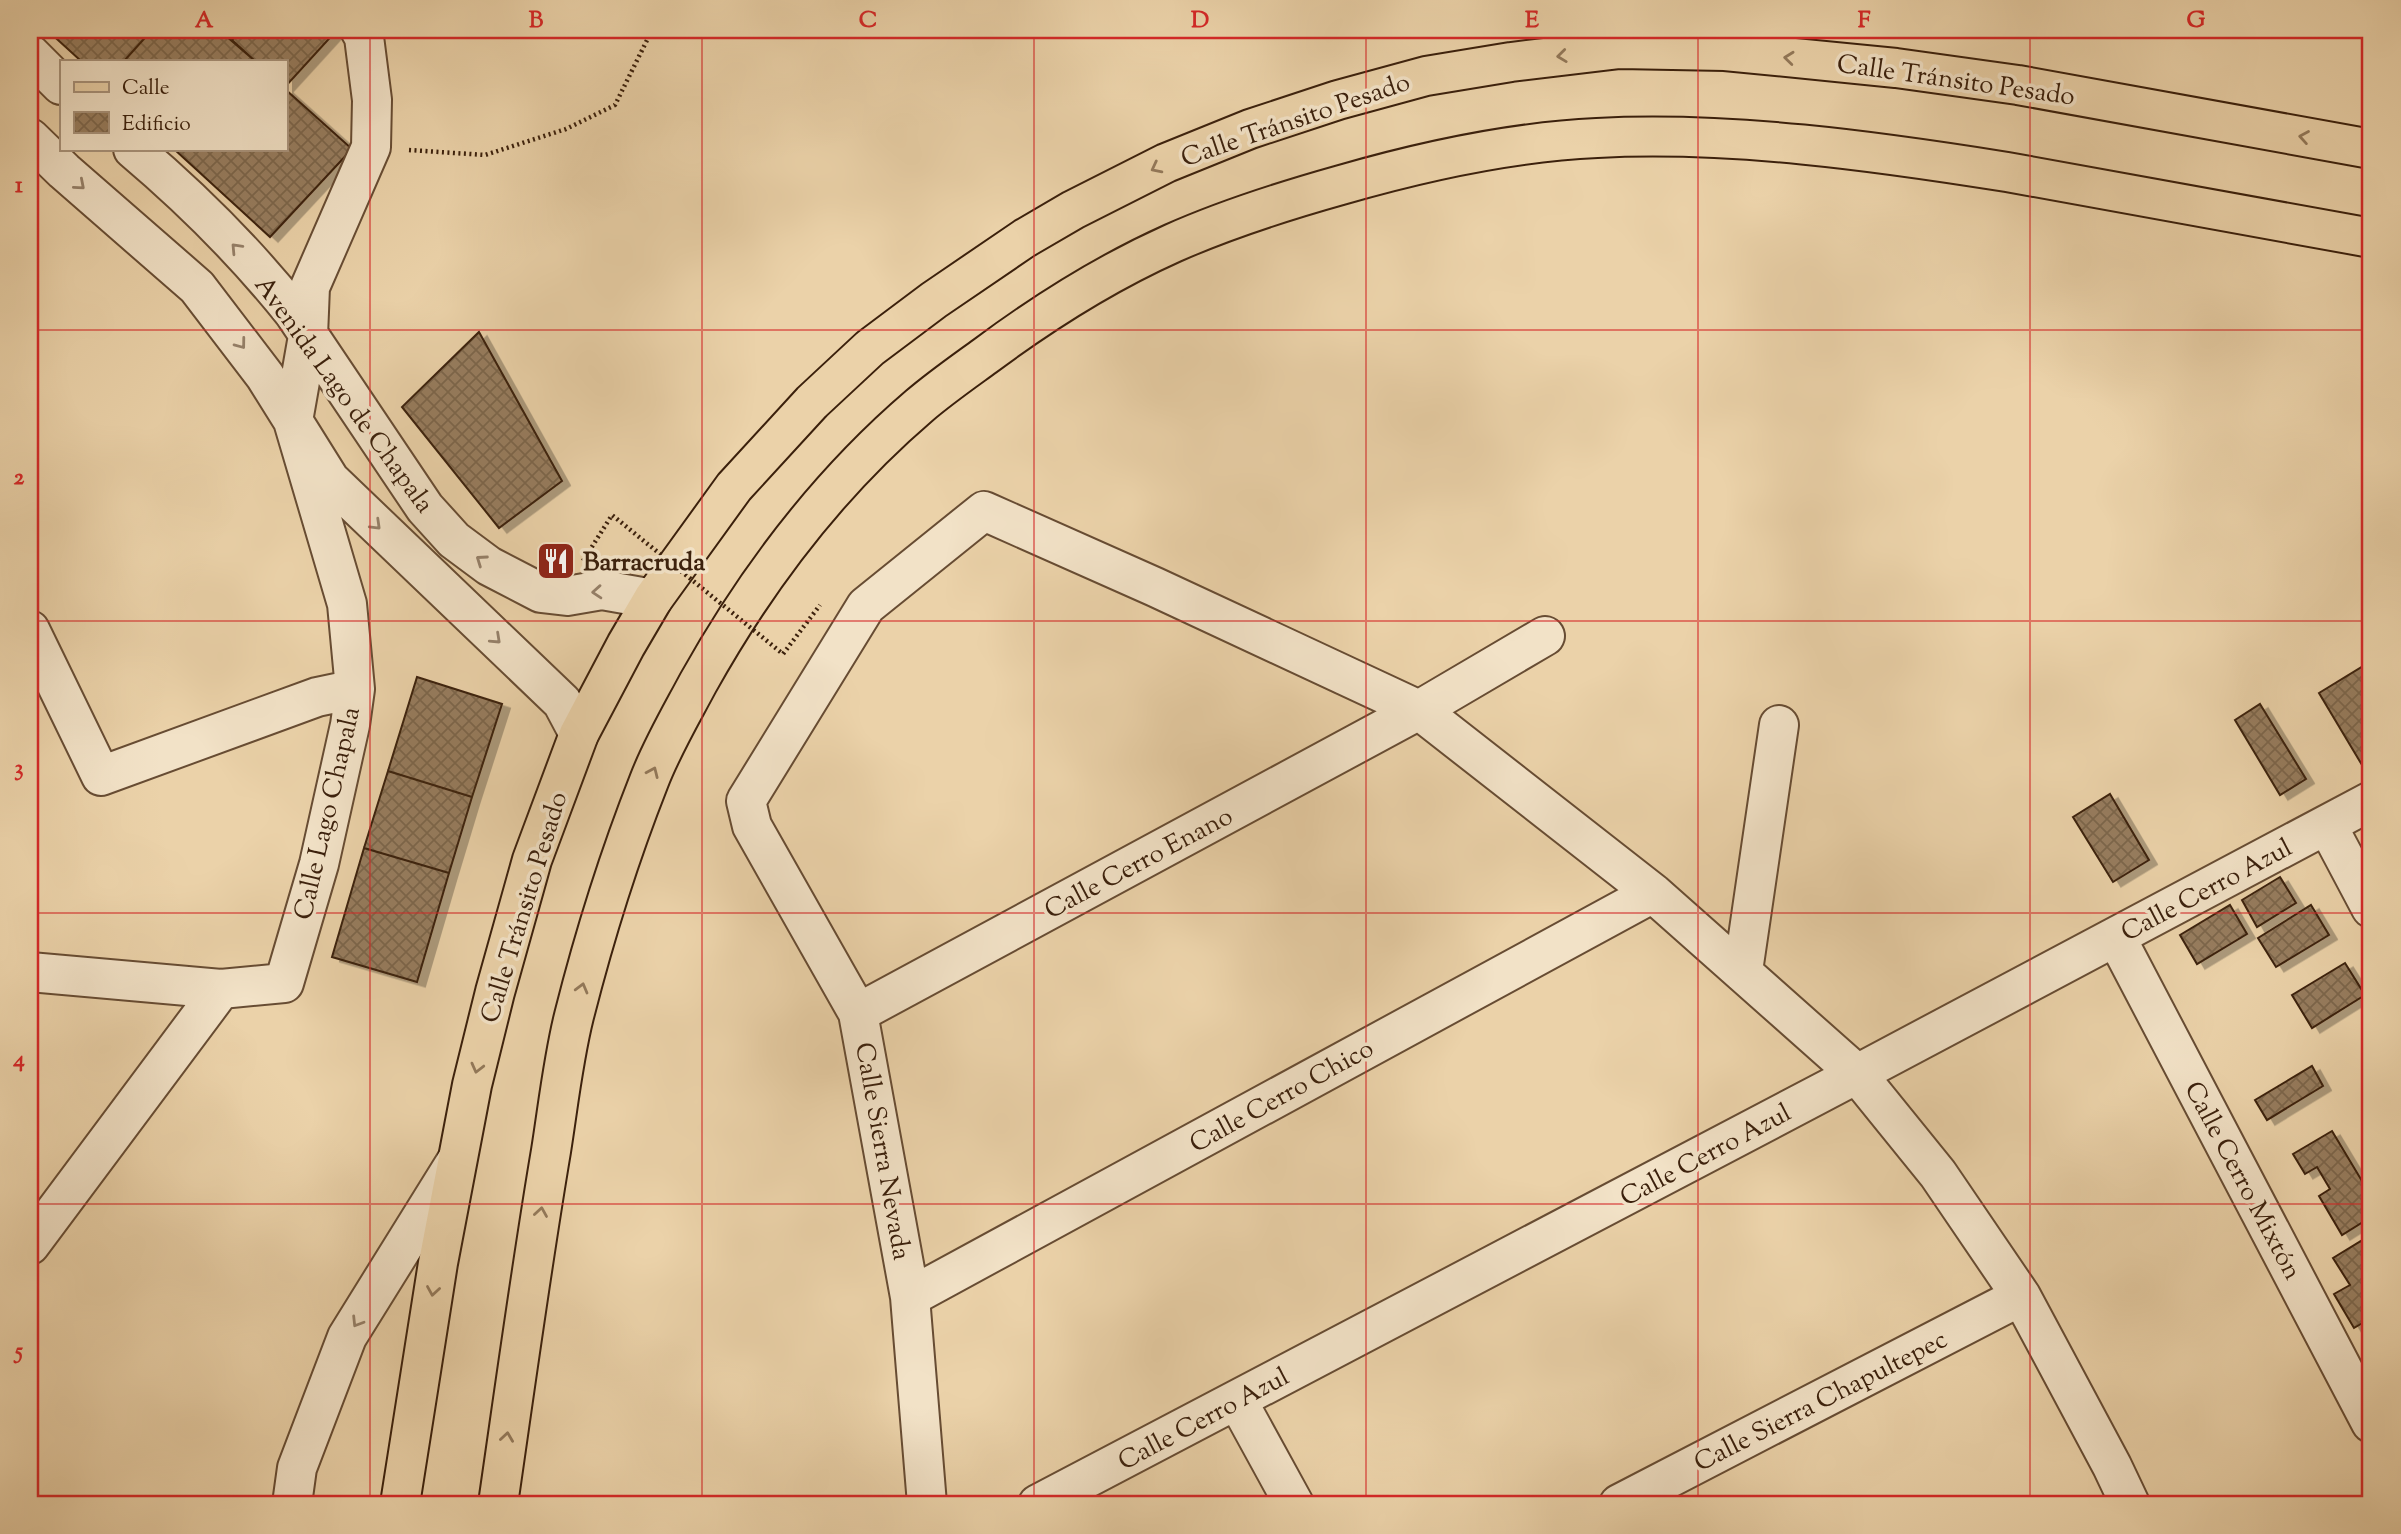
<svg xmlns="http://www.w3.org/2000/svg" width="2401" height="1534" viewBox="0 0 2401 1534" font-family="'Sorts Mill Goudy',serif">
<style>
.building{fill:url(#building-cross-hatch);stroke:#3b200c;stroke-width:2;filter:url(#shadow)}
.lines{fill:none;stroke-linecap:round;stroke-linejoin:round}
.minor-casing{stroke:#674c33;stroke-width:42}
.major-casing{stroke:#3b200c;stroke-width:42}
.path{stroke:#3b200c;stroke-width:4.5;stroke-dasharray:2 3.5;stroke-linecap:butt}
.minor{stroke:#f2e2c7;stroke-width:38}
.major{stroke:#ebd2a9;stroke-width:38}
.path-bridge{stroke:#3b200c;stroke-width:4.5;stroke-dasharray:2 3.5;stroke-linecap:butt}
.oneway{stroke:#93795a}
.oneway2{stroke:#96816a}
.grid{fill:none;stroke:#d62828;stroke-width:2;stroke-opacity:0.55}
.labels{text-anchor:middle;stroke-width:7;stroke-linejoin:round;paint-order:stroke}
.street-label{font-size:26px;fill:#3b200c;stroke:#f2e2c7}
.poi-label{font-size:26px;font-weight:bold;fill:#3b200c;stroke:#f2e2c7;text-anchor:start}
.neatline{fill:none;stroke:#d62828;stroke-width:2.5}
.grid-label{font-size:23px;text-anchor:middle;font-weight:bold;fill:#d62828}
</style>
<defs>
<pattern id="building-cross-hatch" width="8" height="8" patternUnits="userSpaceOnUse" patternTransform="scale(1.75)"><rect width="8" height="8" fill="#977d5e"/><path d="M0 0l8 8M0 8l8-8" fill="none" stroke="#7c664c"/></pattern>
<filter id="shadow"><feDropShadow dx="8" dy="4.5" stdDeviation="0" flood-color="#0004"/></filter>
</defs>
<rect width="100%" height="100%" fill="#ebd2a9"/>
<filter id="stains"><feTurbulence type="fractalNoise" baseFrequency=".00286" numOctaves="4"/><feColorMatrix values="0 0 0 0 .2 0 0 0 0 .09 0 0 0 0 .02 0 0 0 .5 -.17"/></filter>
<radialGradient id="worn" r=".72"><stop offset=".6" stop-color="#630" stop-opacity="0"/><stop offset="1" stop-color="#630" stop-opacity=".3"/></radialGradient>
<!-- building -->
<path class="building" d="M47 30H152L124 61H81Z
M152 30H219L255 61H124Z
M241 30H337L285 87V61H255L232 40Z
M285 89 352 149 270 237 175 150 285 149Z
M479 332 562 481 499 528 402 407Z
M2365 665 2371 675V760L2362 765 2319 693Z
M417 677 502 704 472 797 388 771Z
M2260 704 2306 779 2280 795 2235 720Z
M388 771 472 797 449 873 364 848Z
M2110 794 2149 860 2113 882 2073 817Z
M364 848 449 873 417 982 332 957Z
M2280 877 2296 903 2257 927 2242 900Z
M2230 905 2247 934 2197 964 2180 935Z
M2311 905 2329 935 2276 967 2258 938Z
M2345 963 2365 995 2312 1028 2292 995Z
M2312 1066 2323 1086 2267 1120 2255 1100Z
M2332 1131 2371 1196V1217L2342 1235 2319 1196 2330 1189 2317 1167 2305 1174 2293 1154Z
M2361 1241 2371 1258V1318L2354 1328 2334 1294 2350 1285 2333 1258Z"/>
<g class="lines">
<defs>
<path id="minor" d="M30 54 61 85
M30 138 64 171 197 287 265 376 330 480 562 702 579 734
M133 149C191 198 247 254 294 313L425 508 454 540 489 566 541 593 567 596 602 590 653 599
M30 630 101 776 317 697 355 689
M2327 825 2371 908
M2116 937 2371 1423
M1743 971 1779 725
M30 972 221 989 284 983 319 864 350 725 355 689 347 604 293 421 308 336 310 287 371 147 372 100 364 37 360 30
M858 1013 1419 710 1545 636
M30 1245 221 989
M910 1297 1653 893
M1237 1400 1294 1504
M292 1504 297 1468 347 1337 457 1160
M927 1504 910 1297 858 1013 752 826 746 801 866 606 984 511 1155 587 1419 710 1653 893 1857 1074 1938 1174 2021 1296 2112 1466 2130 1504
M1038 1504 1857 1074 2371 801
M1619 1504 2021 1296"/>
<path id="major" d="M400 1504 438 1263 472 1085 495 992 532 860 579 734 626 645 653 599 734 487 812 402 870 348 934 300 1025 238 1073 210 1166 163 1250 129 1338 100 1426 76 1511 62 1620 49 1725 51 1896 68 2018 85 2371 149
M498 1504C515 1387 531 1269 551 1151 558 1107 563 1060 574 1016 594 937 619 857 649 781 662 747 681 715 698 683 756 579 829 483 919 406 940 388 963 372 985 356 1044 312 1106 273 1173 243 1227 219 1284 201 1341 185 1424 161 1510 142 1597 138 1731 131 1875 151 2007 172 2129 193 2250 216 2371 238"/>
</defs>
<!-- minor casing -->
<use href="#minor" class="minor-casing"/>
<!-- major casing -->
<use href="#major" class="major-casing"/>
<!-- path -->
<path class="path" d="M409 150 485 155 566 129 615 105 652 30"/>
<!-- minor -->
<use href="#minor" class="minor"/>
<!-- major -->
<use href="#major" class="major"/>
<!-- path-bridge -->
<path class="path-bridge" d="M583 561 612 515 783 654 820 605"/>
</g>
<!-- one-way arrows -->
<defs><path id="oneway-chevron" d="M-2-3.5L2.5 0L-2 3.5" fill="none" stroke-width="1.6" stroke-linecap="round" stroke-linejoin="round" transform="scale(1.75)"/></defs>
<g class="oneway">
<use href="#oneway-chevron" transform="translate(1562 56) rotate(173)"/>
<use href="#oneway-chevron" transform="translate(1789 58) rotate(-174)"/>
<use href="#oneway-chevron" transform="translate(2304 137) rotate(-170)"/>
<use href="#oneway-chevron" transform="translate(1156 168) rotate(153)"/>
<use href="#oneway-chevron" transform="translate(653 772) rotate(-66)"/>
<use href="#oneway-chevron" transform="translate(582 988) rotate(-75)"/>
<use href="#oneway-chevron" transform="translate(477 1068) rotate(104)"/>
<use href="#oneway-chevron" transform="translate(541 1212) rotate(-81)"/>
<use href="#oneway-chevron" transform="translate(433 1291) rotate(99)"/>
<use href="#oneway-chevron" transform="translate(507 1437) rotate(-82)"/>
</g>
<g class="oneway2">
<use href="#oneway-chevron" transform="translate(80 185) rotate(41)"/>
<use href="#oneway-chevron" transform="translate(236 248) rotate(-133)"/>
<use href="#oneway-chevron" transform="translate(241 344) rotate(53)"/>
<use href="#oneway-chevron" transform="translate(376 525) rotate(44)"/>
<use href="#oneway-chevron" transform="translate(481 560) rotate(-145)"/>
<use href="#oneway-chevron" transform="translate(597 592) rotate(176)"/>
<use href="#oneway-chevron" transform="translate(496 639) rotate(43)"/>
<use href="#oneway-chevron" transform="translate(357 1322) rotate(122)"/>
</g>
<!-- grid -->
<path class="grid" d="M370 30V1504M702 30V1504M1034 30V1504M1366 30V1504M1698 30V1504M2030 30V1504M30 330H2371M30 621H2371M30 913H2371M30 1204H2371"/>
<!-- icons -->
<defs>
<symbol id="restaurant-square" viewBox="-11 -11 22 22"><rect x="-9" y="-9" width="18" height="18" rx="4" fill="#8f2418" stroke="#f2e2c7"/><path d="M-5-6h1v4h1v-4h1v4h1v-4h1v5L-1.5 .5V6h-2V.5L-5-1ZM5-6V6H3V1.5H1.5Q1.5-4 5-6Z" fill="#fff"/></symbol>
</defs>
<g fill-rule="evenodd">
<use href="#restaurant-square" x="534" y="539" width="44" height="44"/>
</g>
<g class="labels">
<!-- street labels -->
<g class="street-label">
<text transform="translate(1956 79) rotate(8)" y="9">Calle Tránsito Pesado</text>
<text transform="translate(1295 119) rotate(-19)" y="9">Calle Tránsito Pesado</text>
<text transform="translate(345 394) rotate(54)" y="9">Avenida Lago de Chapala</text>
<text transform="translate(326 813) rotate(-77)" y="9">Calle Lago Chapala</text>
<text transform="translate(1138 862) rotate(-28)" y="9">Calle Cerro Enano</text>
<text transform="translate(2206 889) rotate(-28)" y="9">Calle Cerro Azul</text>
<text transform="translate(523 907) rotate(-73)" y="9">Calle Tránsito Pesado</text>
<text transform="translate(1281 1095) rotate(-29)" y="9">Calle Cerro Chico</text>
<text transform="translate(884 1151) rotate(80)" y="9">Calle Sierra Nevada</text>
<text transform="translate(1705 1154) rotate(-28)" y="9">Calle Cerro Azul</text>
<text transform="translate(2244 1180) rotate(62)" y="9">Calle Cerro Mixtón</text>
<text transform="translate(1820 1400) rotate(-27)" y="9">Calle Sierra Chapultepec</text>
<text transform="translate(1203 1418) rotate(-28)" y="9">Calle Cerro Azul</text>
</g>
<!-- poi labels -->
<g class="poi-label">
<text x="583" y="570">Barracruda</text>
</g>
</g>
<!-- margin -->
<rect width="2401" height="1534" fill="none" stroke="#ebd2a9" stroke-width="77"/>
<!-- legend -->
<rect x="60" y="60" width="228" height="91" fill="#f2e2c7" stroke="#a9947c" stroke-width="2"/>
<rect x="74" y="82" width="35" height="10" fill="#ebd2a9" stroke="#a9947c" stroke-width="2"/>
<text x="122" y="94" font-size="21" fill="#3b200c">Calle</text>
<rect x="74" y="112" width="35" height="21" fill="url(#building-cross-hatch)" stroke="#a9947c" stroke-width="2"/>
<text x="122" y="130" font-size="21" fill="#3b200c">Edificio</text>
<rect x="38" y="38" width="2324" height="1458" class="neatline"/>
<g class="grid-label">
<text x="204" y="27">A</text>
<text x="536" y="27">B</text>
<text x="868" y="27">C</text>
<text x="1200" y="27">D</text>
<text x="1532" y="27">E</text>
<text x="1864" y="27">F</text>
<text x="2196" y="27">G</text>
<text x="19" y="192">1</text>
<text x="19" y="484">2</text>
<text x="19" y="775">3</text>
<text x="19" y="1066">4</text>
<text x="19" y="1358">5</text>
</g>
<rect width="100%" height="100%" filter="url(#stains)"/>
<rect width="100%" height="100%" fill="url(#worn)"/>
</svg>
